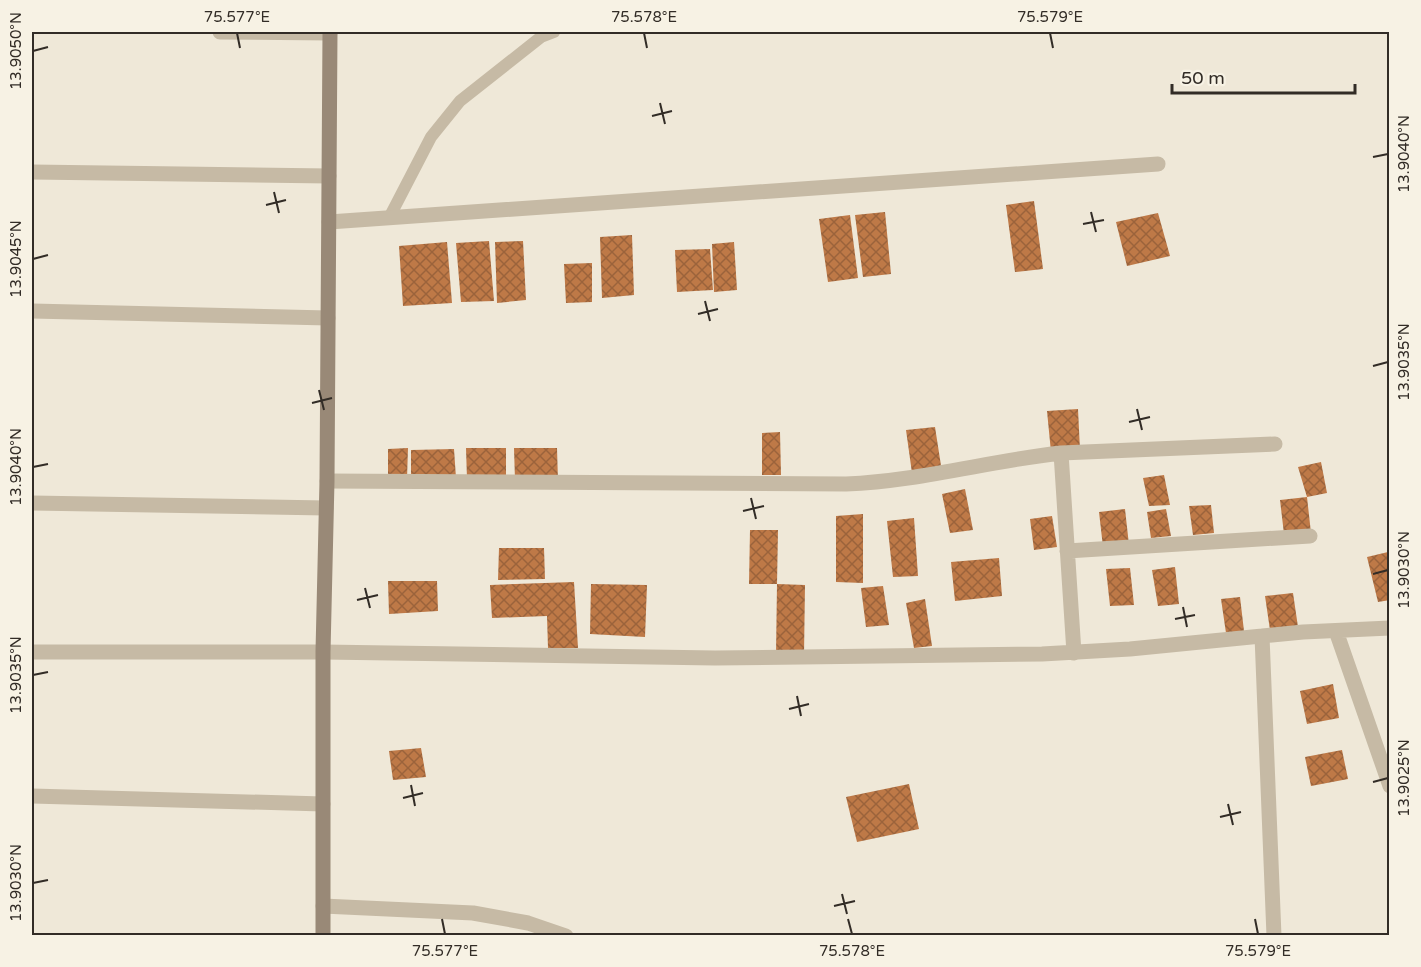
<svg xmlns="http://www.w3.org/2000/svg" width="1421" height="967" viewBox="0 0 1421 967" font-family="'Varela Round',sans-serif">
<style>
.building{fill:url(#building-cross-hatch)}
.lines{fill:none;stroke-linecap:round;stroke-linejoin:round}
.lane{stroke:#c6baa5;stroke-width:12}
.street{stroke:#c6baa5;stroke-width:15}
.secondary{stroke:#998977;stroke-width:15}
.ticks{fill:none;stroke:#322c26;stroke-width:2}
.neatline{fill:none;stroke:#322c26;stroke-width:2}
.ticks-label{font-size:15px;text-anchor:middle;fill:#322c26}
</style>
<defs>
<pattern id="building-cross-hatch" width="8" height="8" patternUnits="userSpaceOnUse" patternTransform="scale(1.5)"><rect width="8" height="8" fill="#be7947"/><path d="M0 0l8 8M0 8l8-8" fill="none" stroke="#9b633b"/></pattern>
</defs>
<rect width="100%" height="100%" fill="#efe8d8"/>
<!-- building -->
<path class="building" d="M1034 201 1043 269 1015 272 1006 205Z
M885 212 891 274 863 277 855 215Z
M1158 213 1170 256 1127 266 1116 222Z
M850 215 858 278 828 282 819 219Z
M632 235 634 295 602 298 600 237Z
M489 241 494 301 461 302 456 243Z
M523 241 526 300 497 303 495 242Z
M447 242 452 303 403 306 399 246Z
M734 242 737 290 714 292 712 244Z
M710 249 713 290 677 292 675 250Z
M592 263V302L566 303 564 264Z
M1078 409 1080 450 1051 452 1047 411Z
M935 427 942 472 912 473 906 430Z
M780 432 781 475H762V433Z
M408 448 407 479 388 478V449Z
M466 448H506V479H467Z
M514 448H557L558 481 515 480Z
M454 449 456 478 411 479V450Z
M1321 462 1327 493 1307 497 1298 467Z
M1164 475 1170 505 1149 506 1143 478Z
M965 489 973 530 950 533 942 494Z
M1307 497 1311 533 1284 534 1280 500Z
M1211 505 1214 533 1193 535 1189 506Z
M1125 509 1129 545 1103 547 1099 512Z
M1166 509 1171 536 1151 538 1147 512Z
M863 514V583L836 582V516Z
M1052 516 1057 547 1034 550 1030 519Z
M914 518 918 576 893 577 887 521Z
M750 530H778L777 584H749Z
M499 548H544L545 579 498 580Z
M1388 552 1390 600 1378 602 1367 557Z
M999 558 1002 596 955 601 951 562Z
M1175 567 1179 604 1158 606 1152 570Z
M1130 568 1134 605 1110 606 1106 569Z
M388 581H437L438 611 389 614Z
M574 582 578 648H548L547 616 492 618 490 585Z
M591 584 647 585 645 637 590 634Z
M777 584 805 585 804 655H776Z
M883 586 889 625 866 627 861 588Z
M1293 593 1298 627 1270 630 1265 596Z
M1240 597 1244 631 1226 633 1221 599Z
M925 599 932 646 914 648 906 603Z
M1333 684 1339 718 1307 724 1300 691Z
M421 748 426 777 393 780 389 751Z
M1342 750 1348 779 1311 786 1305 757Z
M909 784 919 829 857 842 846 797Z"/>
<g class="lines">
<!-- lane -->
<path class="lane" d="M389 218 431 137 460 101 541 37 554 32"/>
<!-- street -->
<path class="street" d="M220 32 330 33
M32 172 329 176
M329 222 1158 164
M32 311 328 318
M1061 453 1074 653
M327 481 846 484C919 481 989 461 1061 453L1275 444
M32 503 326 508
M1067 551 1310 536
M1336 631 1390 786
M1262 636 1274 936
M32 652H323L715 658 1042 654 1130 649 1303 632 1390 628
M32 796 323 804
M323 906 473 913 528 923 566 936"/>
<!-- secondary -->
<path class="secondary" d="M323 936V652L327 481 330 32"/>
</g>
<!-- ticks -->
<path class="ticks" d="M237 33 240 48M644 33 647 48M1050 33 1053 48M33 51 48 47M660 103 665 124M652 116 672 111M1373 157 1388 154M274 192 279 213M266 205 286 200M1091 212 1096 232M1083 224 1104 220M33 259 48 255M705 301 710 321M698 314 718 309M1373 366 1388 362M319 390 324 410M312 403 332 398M1137 409 1142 430M1129 422 1150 417M33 467 48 464M751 498 756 519M743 511 764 506M1373 574 1388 570M365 588 370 608M357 600 378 595M1183 607 1187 627M1175 619 1195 615M33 675 48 672M797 696 801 716M789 709 809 704M1373 782 1388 778M411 785 415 806M403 798 423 793M1228 804 1233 825M1220 817 1241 812M33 883 48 880M842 894 847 914M834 906 855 901M442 919 445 934M848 919 852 934M1255 919 1258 934"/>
<!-- border -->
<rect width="1421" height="967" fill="none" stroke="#f7f2e4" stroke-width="66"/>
<!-- scale -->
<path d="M1172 84v9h183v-9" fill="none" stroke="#322c26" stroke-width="3"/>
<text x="1181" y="84" font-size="18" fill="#322c26" stroke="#f7f2e4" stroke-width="4.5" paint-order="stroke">50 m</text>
<rect x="33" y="33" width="1355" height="901" class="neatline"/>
<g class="ticks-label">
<text x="237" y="22">75.577°E</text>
<text x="644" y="22">75.578°E</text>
<text x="1050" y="22">75.579°E</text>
<text transform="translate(16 51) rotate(-90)" y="5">13.9050°N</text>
<text transform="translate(1404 154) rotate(-90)" y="5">13.9040°N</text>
<text transform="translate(16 259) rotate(-90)" y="5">13.9045°N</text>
<text transform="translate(1404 362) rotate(-90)" y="5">13.9035°N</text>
<text transform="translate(16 467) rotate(-90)" y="5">13.9040°N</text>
<text transform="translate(1404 570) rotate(-90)" y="5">13.9030°N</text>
<text transform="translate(16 675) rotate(-90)" y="5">13.9035°N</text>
<text transform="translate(1404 778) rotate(-90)" y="5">13.9025°N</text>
<text transform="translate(16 883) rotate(-90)" y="5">13.9030°N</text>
<text x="445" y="956">75.577°E</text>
<text x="852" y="956">75.578°E</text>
<text x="1258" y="956">75.579°E</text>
</g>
</svg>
